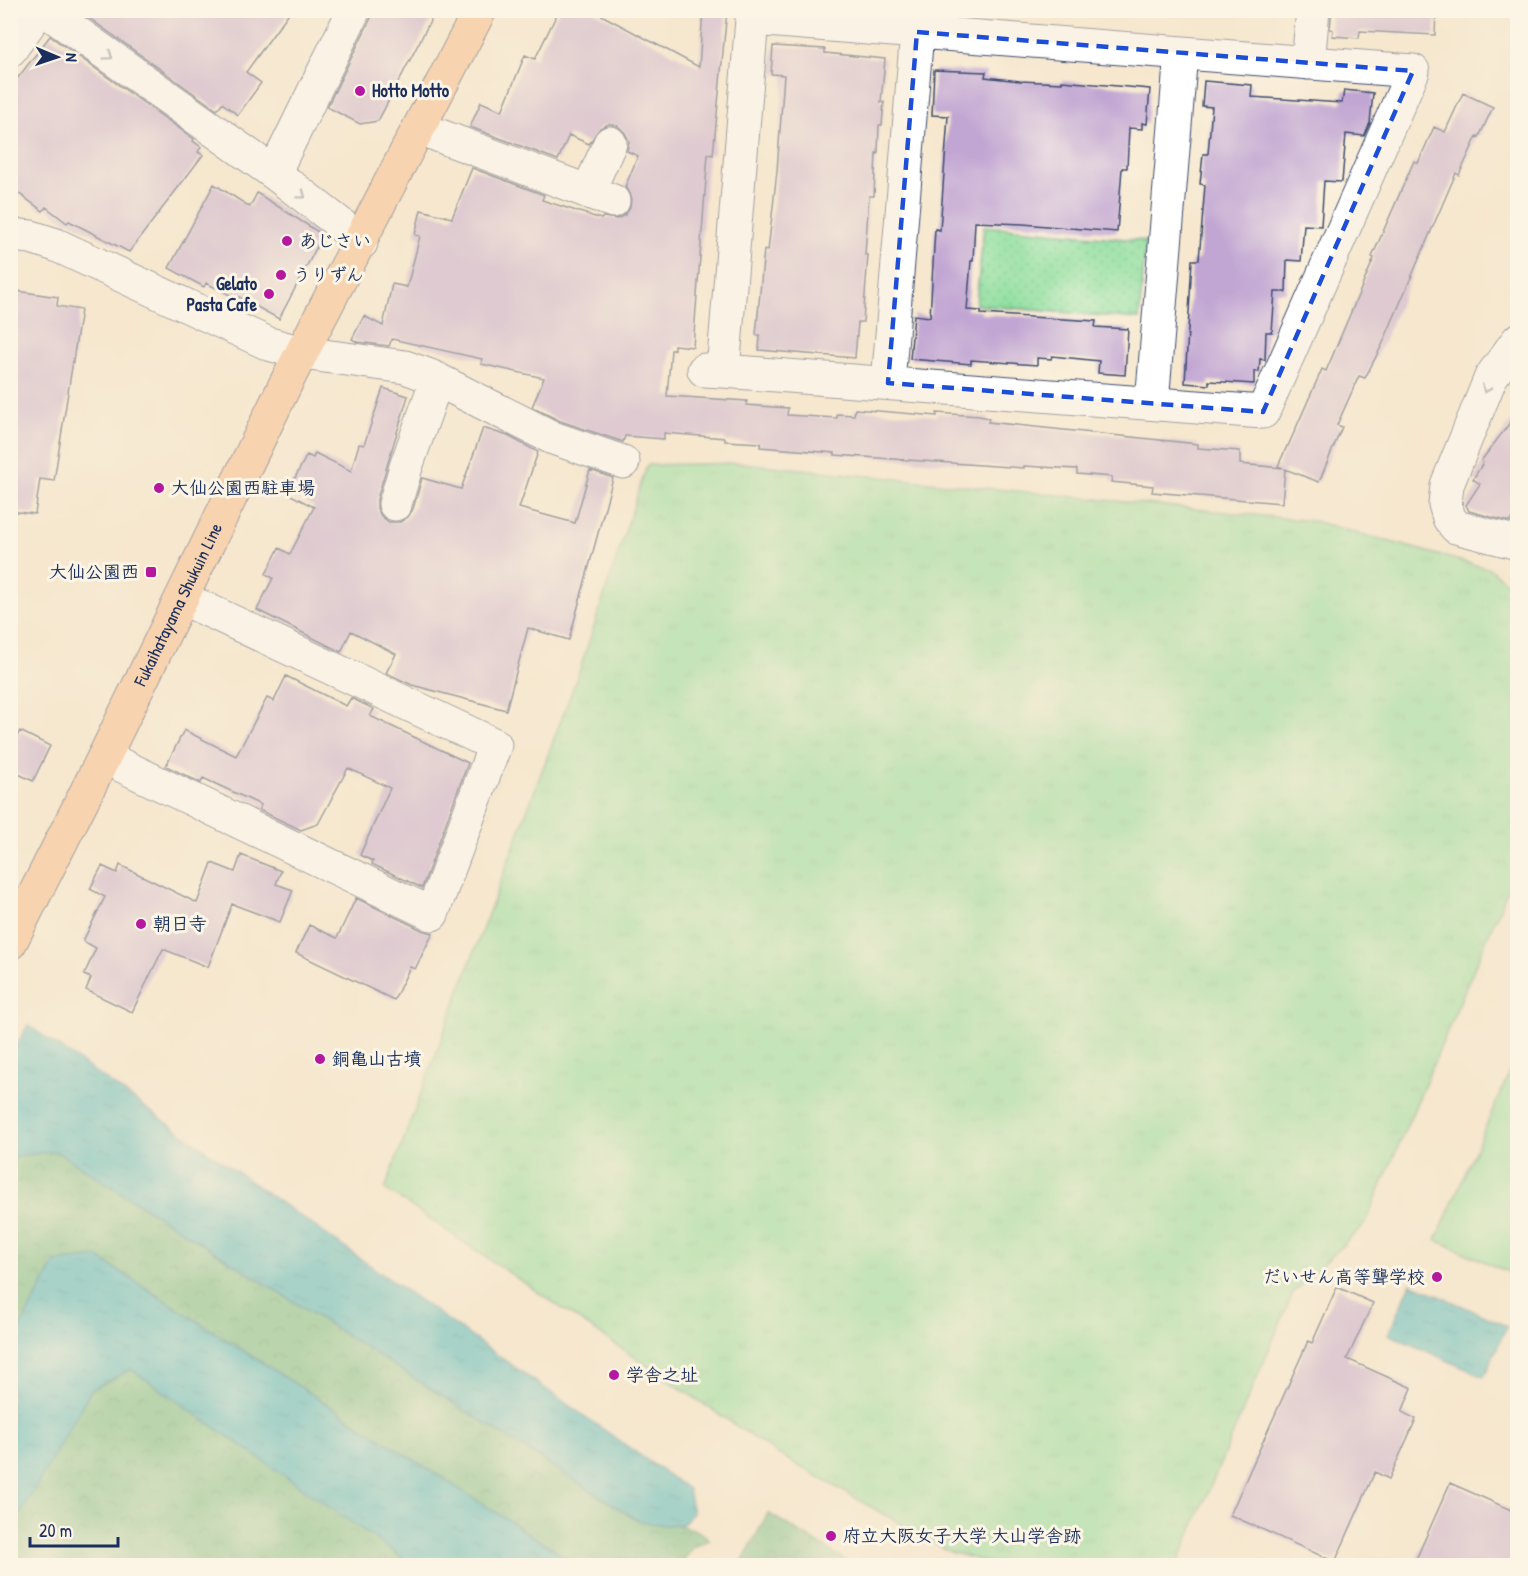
<svg xmlns="http://www.w3.org/2000/svg" width="1528" height="1576" viewBox="0 0 1528 1576" font-family="'Patrick Hand','Klee One',sans-serif">
<style>
.grass{fill:url(#grass-tufts);stroke:#54877e;stroke-width:1.5}
.forest{fill:url(#forest-crowns);stroke:#467672;stroke-width:1.5}
.park{fill:url(#park-dots);stroke:#54877e;stroke-width:1.5}
.pitch{fill:#8ddf9f;stroke:#54877e;stroke-width:1.5}
.water{fill:url(#water-ripples);stroke:#32748f;stroke-width:1.5}
.building{fill:#c1a6d3}
.lines{fill:none;stroke-linecap:round;stroke-linejoin:round}
.minor-casing{stroke:#3c4b6f;stroke-width:35}
.major-casing{stroke:#3c4b6f;stroke-width:35}
.minor{stroke:#fff;stroke-width:33}
.major{stroke:#fabb8b;stroke-width:33}
.oneway{stroke:#8d97ae}
.marked{fill:none;stroke:#1d4ed8;stroke-width:4.5;stroke-dasharray:12 8;stroke-linejoin:round}
.poi-dot{fill:#b5179e;stroke:#fcf5e5;stroke-width:2}
.labels{text-anchor:middle;stroke-width:6;stroke-linejoin:round;paint-order:stroke}
.poi-label{font-size:18px;font-weight:bold;fill:#1b2f5e;stroke:#fcf5e5;text-anchor:start}
.street-label{font-size:18px;fill:#1b2f5e;stroke:#fcf5e5}
</style>
<defs>
<pattern id="grass-tufts" width="24" height="20" patternUnits="userSpaceOnUse" patternTransform="scale(1.5)"><rect width="24" height="20" fill="#8ddf9f"/><path d="M3 7l-1-3M5 7V3M7 7l1-3M15 17l-1-3M17 17v-4M19 17l1-3" fill="none" stroke="#79c08b"/></pattern>
<pattern id="forest-crowns" width="20" height="18" patternUnits="userSpaceOnUse" patternTransform="scale(1.5)"><rect width="20" height="18" fill="#72be86"/><path d="M2 6a3 3 0 1 1 6 0M12 15a3 3 0 1 1 6 0" fill="none" stroke="#5d9b71"/></pattern>
<pattern id="park-dots" width="8" height="8" patternUnits="userSpaceOnUse" patternTransform="scale(1.5)"><rect width="8" height="8" fill="#8ddf9f"/><path d="M2 2h.1M6 6h.1" fill="none" stroke="#79c08b" stroke-width="1.8" stroke-linecap="round"/></pattern>
<pattern id="water-ripples" width="26" height="14" patternUnits="userSpaceOnUse" patternTransform="scale(1.5)"><rect width="26" height="14" fill="#49b8c0"/><path d="M2 4q2-2 4 0t4 0M15 11q2-2 4 0t4 0" fill="none" stroke="#3c969f"/></pattern>
</defs>
<rect width="100%" height="100%" fill="#fcf5e5"/>
<filter id="ink" filterUnits="userSpaceOnUse"><feTurbulence type="fractalNoise" baseFrequency=".0167" numOctaves="2"/><feDisplacementMap in="SourceGraphic" scale="12" xChannelSelector="R" yChannelSelector="G"/><feConvolveMatrix kernelMatrix="1 2 1 2 8 2 1 2 1" color-interpolation-filters="sRGB"/></filter>
<filter id="wash" filterUnits="userSpaceOnUse"><feTurbulence type="fractalNoise" baseFrequency=".008" numOctaves="4" result="noise"/><feDisplacementMap in="SourceGraphic" scale="24" xChannelSelector="R" yChannelSelector="G"/><feGaussianBlur stdDeviation="1.35" result="paint"/><feColorMatrix in="noise" values="0 0 0 0 0 0 0 0 0 0 0 0 0 0 0 0 0 1.4 0 .05"/><feComposite in="paint" operator="in"/></filter>
<g filter="url(#wash)">
<rect width="100%" height="100%" fill="#f6e7ce"/>
<!-- grass -->
<path class="grass" d="M742 463 1314 521 1490 569 1517 591V868L1365 1224 1293 1293 1177 1565H997L950 1552 778 1454 385 1189 579 672 647 465Z"/>
<!-- forest -->
<path class="forest" d="M56 1151 639 1521C665 1525 691 1521 710 1540L694 1547 680 1565H578L97 1257 55 1262 11 1345V1165L15 1157Z
M131 1369 413 1565 11 1566V1530L91 1390Z
M768 1513 854 1565H740Z"/>
<!-- park -->
<path class="park" d="M984 226 1146 241 1139 319 976 305Z"/>
<!-- pitch -->
<path class="pitch" d="M1517 1055V1276L1436 1240Z"/>
<!-- water -->
<path class="water" d="M28 1025 688 1489 693 1513 682 1524 664 1525 639 1521 56 1151 15 1157 11 1165V1054Z
M97 1257 578 1565H413L131 1369 91 1390 11 1530V1345L55 1262Z
M1411 1283 1507 1326 1484 1377 1388 1334Z"/>
<g id="blocks">
<!-- building -->
<path class="building" d="M78 10H291L246 72 261 83 238 115 222 103 217 110Z
M372 10H436L378 121 360 124 327 107 371 18Z
M559 10H592L699 67 703 10H727L713 155 708 154 693 347 674 345V350H671L667 396 747 401 746 405 788 408 787 415 837 418V414L854 415 855 409 937 416V413L979 416 989 418 988 422 1198 444V448L1240 451V464L1283 468 1278 466 1287 446H1288L1322 369 1326 371 1374 258 1372 257 1414 161 1418 163 1434 127 1445 132 1463 93 1493 107 1479 137 1477 136 1459 175 1456 173 1382 345 1365 378 1359 376 1337 425 1342 427 1319 482 1285 469 1282 503 1152 492 1153 486 1111 482 1112 477 1077 474V469L1024 466V468L835 455V453L760 447 761 443 725 441V438L664 433V439L625 436 623 442 560 421 532 407 544 378 481 364 482 359 392 339 389 346 357 342 352 339 364 316 383 326 392 284 407 287 420 236 415 235 421 210 452 218 472 168 544 195 542 200 601 219 603 217 617 219 625 215 630 208 631 197 625 187 638 156 627 151 629 141 625 133 618 126 609 124 600 128 589 144 569 135 558 160 470 127 481 102 502 111 525 55 535 59Z
M1332 10H1436L1435 35 1360 31 1359 38 1332 36 1333 30 1330 29Z
M50 36 194 139 193 141 201 147 198 152 203 155 129 252 69 221 67 223 46 207 43 211 10 187V88Z
M773 46 825 49V53L885 59 881 102H884L882 125H879L878 154 876 153 874 196H869L865 255H868L863 322H858L855 358 759 350 760 335H756L764 250 768 251 777 171 784 75 771 74Z
M934 70 986 72 985 77 1020 81 1062 83V81L1150 89 1147 124 1142 123V129L1129 128 1127 168H1122L1117 232 1023 224 975 222 973 261H971L967 310 981 311V314L1096 321 1095 327 1128 329 1125 375 1098 373 1099 361 1052 356 1051 359 1037 358V365L971 360V364L910 359 914 315 930 317 935 229 940 230 948 116 932 115Z
M1204 81 1252 85 1251 97 1342 103 1344 90 1373 93 1370 123 1364 136 1346 134 1342 182 1324 181 1321 226 1304 225 1301 261 1287 260 1286 292H1275L1272 332H1266L1265 360 1260 359 1259 372 1254 371V384L1209 381V385L1185 383 1192 260H1199L1205 185 1200 184 1203 154H1208L1212 107 1202 106Z
M214 184 250 207 257 193 323 235 279 319 239 297 238 299 206 283 204 287 169 268Z
M10 290 58 297 57 306 81 310 54 481 40 479 35 514 10 511Z
M383 388 408 396 377 499V508L381 516 389 522H400L408 517 413 509 422 478 461 489 483 428 508 436 538 452 519 508 575 523 590 470 613 478 569 640 528 628 506 710 412 685 386 673 396 654 351 631 341 652 257 610 273 578 266 574 279 548 290 554 314 507 287 493 307 455 313 458 315 453 351 471 359 444 364 445Z
M1518 412V510L1510 522 1469 511 1466 505 1480 484 1473 479 1483 463 1481 461Z
M286 676 346 706 351 698 374 709 370 716 468 763 422 888 372 864 373 861 360 855 390 788 348 768 318 824 301 830 259 810 261 805 203 778 201 783 166 766 184 730 236 756 267 698 274 701Z
M20 731 50 746 33 781 10 770V749Z
M241 855 281 871 276 884 293 890 280 922 232 904 208 967 163 949 132 1012 86 990 91 978 84 975 96 948 83 941 105 897 90 889 102 866 117 873 120 865 197 903 212 863 235 872Z
M356 898 424 931 433 933 415 969 410 967 394 1000 296 953 309 925 337 938Z
M1337 1287 1373 1303 1347 1359 1412 1388 1402 1412 1416 1419 1389 1479 1375 1472 1335 1562 1230 1515 1308 1341 1312 1343Z
M1450 1483 1518 1513V1566H1413Z"/>
</g>
</g>
<g filter="url(#ink)">
<use href="#blocks" fill-opacity="0" stroke="#3c4b6f" stroke-width="1.5"/>
<g class="lines">
<defs>
<path id="minor" d="M45 10 274 173 339 223 361 243
M10 50 39 10
M1308 63 1313 10
M419 128 613 201
M274 173 354 10
M588 192 610 143
M10 235 31 237 56 245 269 344 302 353 405 367 430 376 553 438 623 462
M1518 340 1491 377 1447 485 1445 504 1449 518 1456 527 1518 543
M704 370 723 371 1263 412 1413 71 752 19 723 371
M888 383 917 32
M1152 403 1181 53
M395 504 406 467 437 379
M104 757 432 914 495 745 182 598"/>
<g id="major">
<path id="s1" d="M10 943 104 757 286 383 480 10"/>
</g>
</defs>
<!-- minor casing -->
<use href="#minor" class="minor-casing"/>
<!-- major casing -->
<use href="#major" class="major-casing"/>
<!-- minor -->
<use href="#minor" class="minor"/>
<!-- major -->
<use href="#major" class="major"/>
</g>
<!-- one-way arrows -->
<defs><path id="oneway-chevron" d="M-2-3.5L2.5 0L-2 3.5" fill="none" stroke-width="1.6" stroke-linecap="round" stroke-linejoin="round" transform="scale(1.5)"/></defs>
<g class="oneway">
<use href="#oneway-chevron" transform="translate(109 56) rotate(35)"/>
<use href="#oneway-chevron" transform="translate(302 195) rotate(37)"/>
<use href="#oneway-chevron" transform="translate(1486 389) rotate(112)"/>
</g>
</g>
<!-- marked area -->
<path d="M0 0H1528V1576H0ZM917 32 1413 71 1263 412 888 383Z" fill="#f6e7ce" fill-opacity=".55" fill-rule="evenodd"/>
<path class="marked" d="M917 32 1413 71 1263 412 888 383Z"/>
<!-- markers -->
<g class="poi-dot">
<circle cx="360" cy="91" r="6"/>
<circle cx="287" cy="241" r="6"/>
<circle cx="281" cy="275" r="6"/>
<circle cx="269" cy="294" r="6"/>
<circle cx="159" cy="488" r="6"/>
<rect x="145" y="566" width="12" height="12" rx="3"/>
<circle cx="141" cy="924" r="6"/>
<circle cx="320" cy="1059" r="6"/>
<circle cx="1437" cy="1277" r="6"/>
<circle cx="614" cy="1375" r="6"/>
<circle cx="831" cy="1536" r="6"/>
</g>
<g class="labels">
<!-- poi labels -->
<g class="poi-label">
<text x="372" y="97">Hotto Motto</text>
<text x="299" y="247">あじさい</text>
<text x="293" y="281">うりずん</text>
<text x="257" y="290" text-anchor="end">Gelato<tspan x="257" dy="21">Pasta Cafe</tspan></text>
<text x="171" y="494">大仙公園西駐車場</text>
<text x="139" y="578" text-anchor="end">大仙公園西</text>
<text x="153" y="930">朝日寺</text>
<text x="332" y="1065">銅亀山古墳</text>
<text x="1425" y="1283" text-anchor="end">だいせん高等聾学校</text>
<text x="626" y="1381">学舎之址</text>
<text x="843" y="1542">府立大阪女子大学 大山学舎跡</text>
</g>
<!-- street labels -->
<g class="street-label">
<text dy="6" stroke="none"><textPath href="#s1" startOffset="378">Fukaihatayama Shukuin Line</textPath></text>
</g>
</g>
<!-- margin -->
<rect width="1528" height="1576" fill="none" stroke="#fcf5e5" stroke-width="36"/>
<!-- north arrow -->
<g transform="translate(57 57) rotate(92)" stroke="#fcf5e5" stroke-width="4.5" paint-order="stroke">
<path d="M0-4.5L10 22L0 15L-10 22Z" fill="#1b2f5e"/>
<text y="-9" font-size="16" font-weight="bold" text-anchor="middle" fill="#1b2f5e">N</text>
</g>
<!-- scale -->
<path d="M30 1537v9h88v-9" fill="none" stroke="#1b2f5e" stroke-width="3"/>
<text x="39" y="1537" font-size="18" fill="#1b2f5e" stroke="#fcf5e5" stroke-width="4.5" paint-order="stroke">20 m</text>
</svg>
